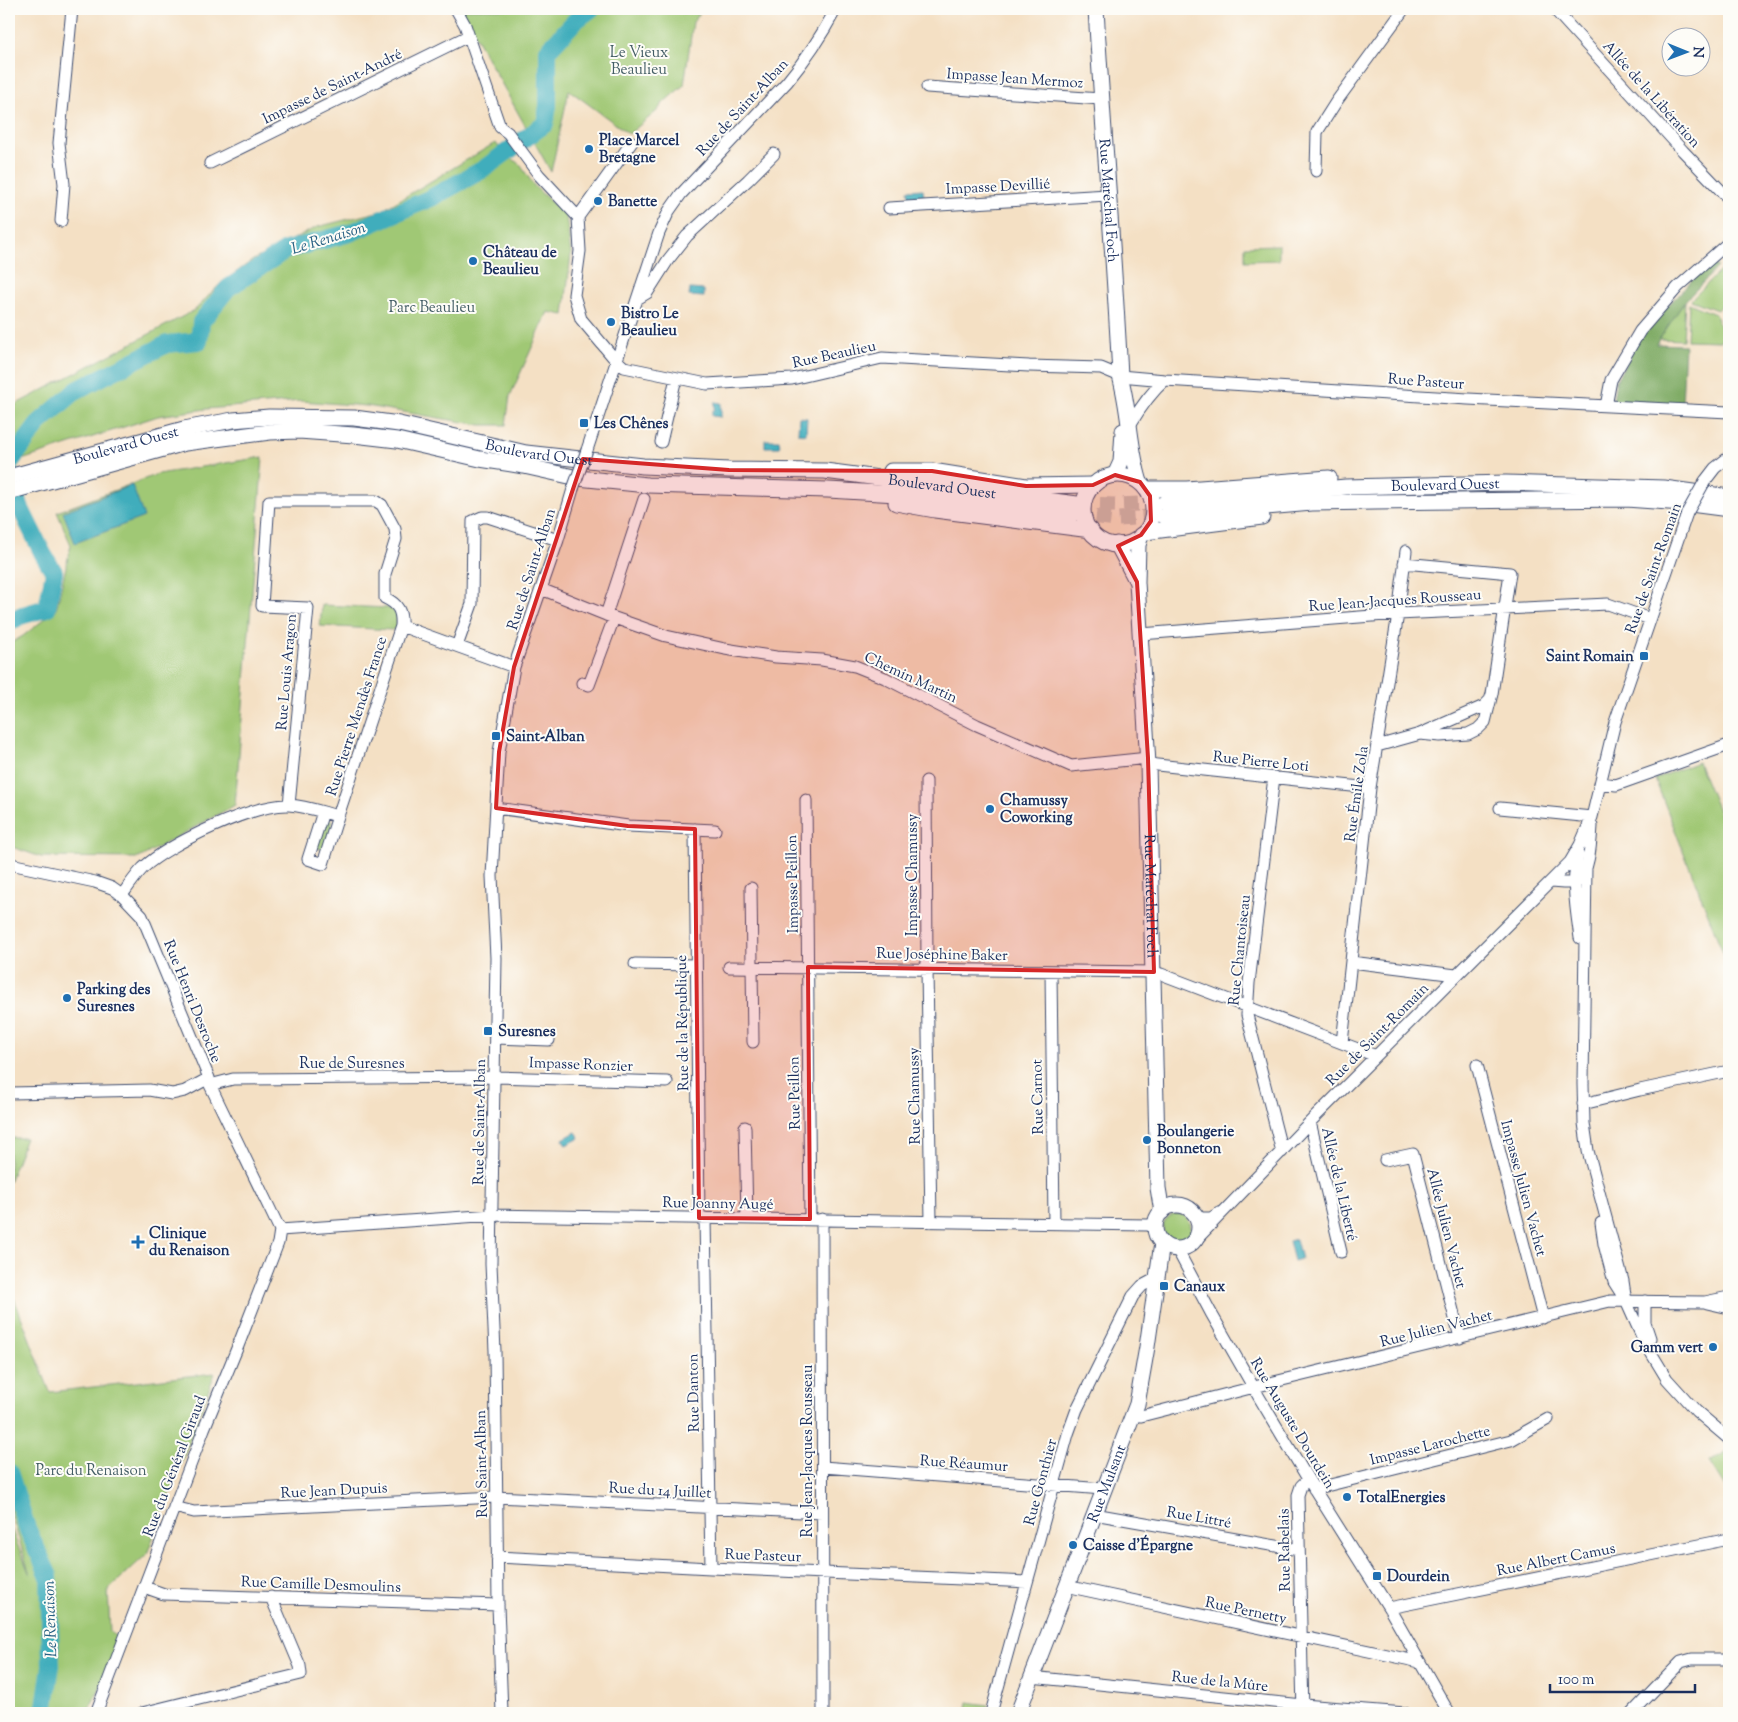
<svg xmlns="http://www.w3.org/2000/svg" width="1738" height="1722" viewBox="0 0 1738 1722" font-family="'Sorts Mill Goudy',serif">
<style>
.green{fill:#a0c874;stroke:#5e7c69}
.forest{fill:#80ac66;stroke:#4e6e62}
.water{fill:#3fadbc;stroke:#2d6e8d}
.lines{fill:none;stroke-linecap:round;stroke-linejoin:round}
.stream{stroke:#3fadbc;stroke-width:3}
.river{stroke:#3fadbc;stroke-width:18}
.major-tunnel{stroke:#c9bdb0;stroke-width:15;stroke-dasharray:15 8;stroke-linecap:butt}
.minor-casing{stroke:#3c4a6d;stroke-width:13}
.major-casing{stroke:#3c4a6d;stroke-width:17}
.minor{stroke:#fff;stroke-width:11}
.major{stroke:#fff;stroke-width:15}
.minor-bridge-casing{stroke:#3c4a6d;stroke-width:13;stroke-linecap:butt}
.minor-bridge{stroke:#fff;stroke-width:11}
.marked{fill:#d62828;fill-opacity:0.2;stroke:#d62828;stroke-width:4;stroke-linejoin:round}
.poi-dot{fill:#1f6fb2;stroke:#fdfcf7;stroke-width:2}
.labels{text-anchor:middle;stroke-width:4;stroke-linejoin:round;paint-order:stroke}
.park-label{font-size:15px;fill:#435d65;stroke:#fdfcf7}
.street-label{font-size:15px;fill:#1b2f5e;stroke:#fdfcf7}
.poi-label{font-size:15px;font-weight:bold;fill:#1b2f5e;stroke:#fdfcf7;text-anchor:start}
.water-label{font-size:16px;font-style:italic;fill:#296184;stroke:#fdfcf7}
</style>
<rect width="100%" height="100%" fill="#fdfcf7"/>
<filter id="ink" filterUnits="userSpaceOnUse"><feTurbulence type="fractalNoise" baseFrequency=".02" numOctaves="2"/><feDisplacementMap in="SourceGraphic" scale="10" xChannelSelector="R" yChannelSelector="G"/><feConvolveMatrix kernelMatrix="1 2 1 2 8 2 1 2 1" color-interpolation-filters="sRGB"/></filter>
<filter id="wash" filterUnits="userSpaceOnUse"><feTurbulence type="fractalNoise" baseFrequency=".0096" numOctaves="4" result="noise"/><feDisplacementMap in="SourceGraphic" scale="20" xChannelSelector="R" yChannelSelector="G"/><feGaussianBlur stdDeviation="1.12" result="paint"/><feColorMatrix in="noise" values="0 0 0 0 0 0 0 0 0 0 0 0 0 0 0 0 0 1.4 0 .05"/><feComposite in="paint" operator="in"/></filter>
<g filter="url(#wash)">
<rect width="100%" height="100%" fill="#f4e0c4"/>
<!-- green -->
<path class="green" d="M460 9H703L693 22 684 85 664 102 657 111 629 134 569 90 551 172Z
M495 143 521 166 535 187 566 216 571 254 564 315 548 312 510 396 506 425H481L367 406 301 401 206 409 158 416 9 464V408L195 310 220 284 253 260 317 227 381 211Z
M1279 245V260L1245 261V246Z
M1727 264 1729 266V301L1722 304 1717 310 1691 300Z
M1685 301 1683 340 1658 339Z
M1689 303 1715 314 1718 324 1726 331 1720 341 1687 340Z
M263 457 235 805 139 858 41 857 9 846V644L23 636 56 610 71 545 57 512 158 474Z
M322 605 388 608C399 612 397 618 396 628L392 630 320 626Z
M1698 762 1729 837V968L1655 779Z
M325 819 333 821 324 850 315 847Z
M9 1138H26L9 1182Z
M1163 1228a14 14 0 1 1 28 0a14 14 0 1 1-28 0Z
M9 1285 50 1392 215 1373 147 1554 108 1590 110 1632 124 1641 87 1713H9V1524L30 1575 9 1507Z
M1729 1450V1494L1709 1462Z
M968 1702 988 1705 986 1713H966Z"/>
<!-- forest -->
<path class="forest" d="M1711 260 1718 267 1685 301 1656 344 1685 345 1682 405 1613 401 1616 381 1642 333Z"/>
<!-- water -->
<path class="water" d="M923 189 924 197H909L908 190Z
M690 289 704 290V297L689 296Z
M715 402 721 403V417L712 416V411H714Z
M799 417 807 418 806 434 798 433Z
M765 440H779L780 445 779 447H765Z
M132 485 144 517 75 543 63 512Z
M576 1132 580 1138 566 1145 563 1139Z
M1296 1239 1301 1259 1294 1261 1289 1241Z"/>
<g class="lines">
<!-- stream -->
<path class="stream" d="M9 454 17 453"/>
<!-- river -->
<path class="river" d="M9 464 40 422 77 390 167 344 199 341 201 322 228 288 286 250 350 233 431 198 482 170 545 124 548 106V50L575 21 591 9
M9 623 20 616 47 608 54 572 43 554 20 507 11 475
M9 1472 27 1528 49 1576 51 1666 45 1706 42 1713"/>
</g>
</g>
<g filter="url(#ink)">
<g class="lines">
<!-- major-tunnel -->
<path class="major-tunnel" d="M1077 504 1117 505 1164 503
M1073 514 1117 519 1164 516"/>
<defs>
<path id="minor" d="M456 9 465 25 500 127 508 133 539 175 578 217 580 251 574 295 581 319 613 357 624 367 707 384 792 379 882 358 1029 366 1101 368 1120 376 1165 380 1468 399 1729 412
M1554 9 1683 151 1729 199
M927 87 1101 99
M210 163 468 36
M1316 171 1317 132 1336 102 1404 9
M889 208 1108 195
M578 217 632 142
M61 221 64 184 59 143 72 9
M637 299 647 293 668 260 687 236 748 180 774 154
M1606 406 1611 380 1640 331 1678 287 1729 242
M1130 425C1140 408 1150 393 1165 380
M661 442 676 378
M587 450 659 233 669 211 681 194 787 82C806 59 822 35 836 9
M1705 481 1715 468 1729 457
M1404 563 1510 573 1492 694 1485 722 1478 729 1468 734 1440 736 1420 734 1484 706 1490 700 1492 694
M541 589 606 615 666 636 725 649 776 657 822 660 855 666 885 678 977 725 1071 766 1148 758
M606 615 644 499
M1141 634 1398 614 1608 604 1650 619
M457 646 472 604 473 521 482 517H488L558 540
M582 683 589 685 614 618
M1377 746 1420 734
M1148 764 1370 788
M1274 777 1249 983 1247 1015 1282 1152
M926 781 927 969 931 1222
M1601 783 1616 785 1729 745
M806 800 810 1219
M289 805 308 608 262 606 269 501H376L382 505 395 529 396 539 385 574V598C398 604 402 611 401 626
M496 808 628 826 715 830
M1500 808 1592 817
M323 812 308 859 323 864 338 816
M695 829 699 1218
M1578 854C1571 882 1576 909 1580 938
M9 862 15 865 95 882 112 888 122 895 142 916 209 1078 210 1085 280 1230
M1586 867 1583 1084 1584 1123 1588 1151 1623 1281 1626 1301
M1550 882C1557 882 1572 885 1578 881 1590 872 1591 839 1592 826
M751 888 753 1042
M122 895C129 886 135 876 143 868 170 843 253 804 289 805 306 806 322 812 338 816L401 626 514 667
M1351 962 1456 975
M635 964 696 965
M729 967 1154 972 1161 974 1376 1056
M1051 971 1054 1223
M495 1038 549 1040
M1342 1043 1370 788 1398 614 1406 551
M1477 1065 1543 1318
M210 1085 233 1079 495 1077 667 1082
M11 1093 149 1090 172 1094 185 1091 209 1078
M1583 1104 1640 1090 1729 1071
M1310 1122 1341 1252
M745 1127 747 1218
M1385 1160 1413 1154 1460 1338
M705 1218 711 1568
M1197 1218H1211L1219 1213
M822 1219 823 1713
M1601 1223 1604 1244 1614 1282 1626 1301 1644 1341 1667 1379 1696 1411 1729 1439
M280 1230 493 1215 1148 1225 1155 1226
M1195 1241 1310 1122 1570 862 1580 845 1592 817 1615 722 1687 513
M1177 1249 1211 1313 1259 1397 1308 1479 1389 1608 1449 1713
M1645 1301V1323L1650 1338
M1707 1303 1729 1308
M1133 1415 1141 1416 1274 1382 1610 1301 1705 1302 1729 1297
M823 1467 1103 1489
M1314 1489 1511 1440 1548 1419
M174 1507 194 1512 496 1497 822 1513
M1094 1514 1299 1550
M497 1557 711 1568 1027 1582
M1066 1586 1420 1662
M144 1587 164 1594 498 1605
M1389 1608 1729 1539
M1031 1677 1303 1705 1405 1713
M96 1713 204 1429 238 1346 278 1243 280 1230
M142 1713 301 1674 300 1666 271 1597
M502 1713 498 1605 495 1351 491 1264 496 958 492 876 496 805 499 752 514 667 558 540 573 489
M991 1713 1068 1434 1077 1409 1133 1296 1142 1286 1157 1278
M1303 1713 1298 1495 1301 1486 1308 1479
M1632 1713 1681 1662 1692 1659H1729"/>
<g id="major">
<path id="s1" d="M1096 9C1103 131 1114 253 1120 376 1130 411 1129 448 1140 482"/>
<path d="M891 471H932L1026 486 1093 485"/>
<path d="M1115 475 1121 462 1123 431"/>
<circle cx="1118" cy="510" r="35"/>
<path id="s2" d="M9 477 184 429 233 420 269 417 354 418 399 424 526 453 643 466 729 470 825 471 1077 504"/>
<path d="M1146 489H1187L1329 478"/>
<path d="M9 492 185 443 270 432 299 431 354 435 397 440 480 459 524 466 578 478 647 485 828 490 931 496 1073 514"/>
<path d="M896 503 935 510 1091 530"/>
<path id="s3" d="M1164 503 1346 487 1506 483 1664 488 1729 497"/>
<path d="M1164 516 1312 503 1374 502 1626 499 1683 503 1729 509"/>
<path d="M1145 532 1262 517"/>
<path id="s4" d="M1141 535 1138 545 1137 582 1148 764 1158 1188 1162 1212"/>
<path d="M1117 544 1136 580"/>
<circle cx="1177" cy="1227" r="22"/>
<path id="s5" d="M1018 1713 1137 1404 1147 1347 1162 1243"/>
</g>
</defs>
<!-- minor casing -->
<use href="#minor" class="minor-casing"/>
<!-- major casing -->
<use href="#major" class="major-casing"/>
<!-- minor -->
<use href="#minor" class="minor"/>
<!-- major -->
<use href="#major" class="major"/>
<defs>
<path id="minor-bridge" d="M573 489 587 450
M1687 513 1705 481"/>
</defs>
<!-- minor-bridge casing -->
<use href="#minor-bridge" class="minor-bridge-casing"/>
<!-- minor-bridge -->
<use href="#minor-bridge" class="minor-bridge"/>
</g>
</g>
<!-- marked area -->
<path class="marked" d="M583 459 729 470 932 471 1026 486 1093 485 1115 475 1140 482 1150 496 1151 521 1141 535 1118 546 1137 582 1148 758 1154 972 808 967 810 1219 699 1218 695 829 628 826 496 808 499 752 514 667Z"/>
<!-- markers -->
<g class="poi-dot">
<circle cx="589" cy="149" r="5"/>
<circle cx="598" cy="201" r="5"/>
<circle cx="473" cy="261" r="5"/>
<circle cx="611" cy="322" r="5"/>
<rect x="579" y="418" width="10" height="10" rx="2.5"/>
<rect x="1639" y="651" width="10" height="10" rx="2.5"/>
<rect x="491" y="731" width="10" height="10" rx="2.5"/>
<circle cx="990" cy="809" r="5"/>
<circle cx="67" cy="998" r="5"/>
<rect x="483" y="1026" width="10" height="10" rx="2.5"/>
<circle cx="1147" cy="1140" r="5"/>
<path d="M135.5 1234.5h5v5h5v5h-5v5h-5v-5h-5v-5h5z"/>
<rect x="1159" y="1281" width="10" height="10" rx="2.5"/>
<circle cx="1713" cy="1347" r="5"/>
<circle cx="1347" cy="1497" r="5"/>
<circle cx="1073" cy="1545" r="5"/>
<rect x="1372" y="1571" width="10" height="10" rx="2.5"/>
</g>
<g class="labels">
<!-- park labels -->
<g class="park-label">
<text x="639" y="57">Le Vieux<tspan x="639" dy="17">Beaulieu</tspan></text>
<text x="432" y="312">Parc Beaulieu</text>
<text x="91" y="1475">Parc du Renaison</text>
</g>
<!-- street labels -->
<g class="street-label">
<text transform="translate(1015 78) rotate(4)" y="5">Impasse Jean Mermoz</text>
<text transform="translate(332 86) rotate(-26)" y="5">Impasse de Saint-André</text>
<text transform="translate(1652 94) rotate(48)" y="5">Allée de la Libération</text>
<text transform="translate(742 107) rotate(-47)" y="5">Rue de Saint-Alban</text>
<text transform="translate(998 186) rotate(-3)" y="5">Impasse Devillié</text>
<text dy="5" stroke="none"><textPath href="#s1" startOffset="192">Rue Maréchal Foch</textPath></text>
<text transform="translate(834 354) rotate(-12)" y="5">Rue Beaulieu</text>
<text transform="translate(1426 381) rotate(4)" y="5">Rue Pasteur</text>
<text dy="5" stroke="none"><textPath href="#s2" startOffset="121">Boulevard Ouest</textPath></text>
<text dy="5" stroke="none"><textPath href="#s2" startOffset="541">Boulevard Ouest</textPath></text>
<text dy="5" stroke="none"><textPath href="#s3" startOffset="282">Boulevard Ouest</textPath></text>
<text dy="5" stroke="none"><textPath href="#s2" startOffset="946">Boulevard Ouest</textPath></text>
<text transform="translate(1653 568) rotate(-70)" y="5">Rue de Saint-Romain</text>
<text transform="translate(531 569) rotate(-72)" y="5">Rue de Saint-Alban</text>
<text transform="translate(1395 600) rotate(-4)" y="5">Rue Jean-Jacques Rousseau</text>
<text transform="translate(286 672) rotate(-85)" y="5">Rue Louis Aragon</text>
<text transform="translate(911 677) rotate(25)" y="5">Chemin Martin</text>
<text transform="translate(356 716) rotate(-72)" y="5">Rue Pierre Mendès France</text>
<text transform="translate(1261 761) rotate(6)" y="5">Rue Pierre Loti</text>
<text transform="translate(1356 794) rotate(-82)" y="5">Rue Émile Zola</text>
<text transform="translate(912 875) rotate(-90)" y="5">Impasse Chamussy</text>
<text transform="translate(792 884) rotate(-91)" y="5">Impasse Peillon</text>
<text dy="5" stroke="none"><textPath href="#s4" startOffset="362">Rue Maréchal Foch</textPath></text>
<text transform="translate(1239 950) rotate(-84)" y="5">Rue Chantoiseau</text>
<text transform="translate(942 954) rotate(1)" y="5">Rue Joséphine Baker</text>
<text transform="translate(193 1001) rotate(68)" y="5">Rue Henri Desroche</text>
<text transform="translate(682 1023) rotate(-91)" y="5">Rue de la République</text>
<text transform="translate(1377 1034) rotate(-45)" y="5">Rue de Saint-Romain</text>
<text x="352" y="1068">Rue de Suresnes</text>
<text transform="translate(581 1064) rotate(2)" y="5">Impasse Ronzier</text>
<text transform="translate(794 1093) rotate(-91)" y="5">Rue Peillon</text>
<text transform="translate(914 1096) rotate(-91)" y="5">Rue Chamussy</text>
<text transform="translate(1037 1097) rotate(-91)" y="5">Rue Carnot</text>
<text transform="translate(479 1122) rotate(-89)" y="5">Rue de Saint-Alban</text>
<text transform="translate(1340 1184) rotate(77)" y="5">Allée de la Liberté</text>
<text transform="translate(1524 1188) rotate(75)" y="5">Impasse Julien Vachet</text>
<text transform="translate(718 1203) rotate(1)" y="5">Rue Joanny Augé</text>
<text transform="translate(1447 1228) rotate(76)" y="5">Allée Julien Vachet</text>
<text transform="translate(1436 1328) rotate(-14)" y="5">Rue Julien Vachet</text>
<text transform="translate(693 1393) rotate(-91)" y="5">Rue Danton</text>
<text transform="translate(1293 1423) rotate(59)" y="5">Rue Auguste Dourdein</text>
<text transform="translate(1430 1445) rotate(-14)" y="5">Impasse Larochette</text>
<text transform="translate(807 1451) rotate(-90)" y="5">Rue Jean-Jacques Rousseau</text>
<text transform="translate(964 1463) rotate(4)" y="5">Rue Réaumur</text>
<text transform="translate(481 1464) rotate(-91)" y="5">Rue Saint-Alban</text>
<text transform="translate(174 1466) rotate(-69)" y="5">Rue du Général Giraud</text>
<text transform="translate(1040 1482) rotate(-75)" y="5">Rue Gonthier</text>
<text dy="5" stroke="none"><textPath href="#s5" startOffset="246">Rue Mulsant</textPath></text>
<text transform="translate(334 1490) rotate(-3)" y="5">Rue Jean Dupuis</text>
<text transform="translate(660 1490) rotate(3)" y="5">Rue du 14 Juillet</text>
<text transform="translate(1199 1517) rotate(10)" y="5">Rue Littré</text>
<text transform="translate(1284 1550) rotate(-91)" y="5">Rue Rabelais</text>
<text transform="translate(763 1555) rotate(2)" y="5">Rue Pasteur</text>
<text transform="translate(1556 1559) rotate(-11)" y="5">Rue Albert Camus</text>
<text transform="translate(321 1584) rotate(2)" y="5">Rue Camille Desmoulins</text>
<text transform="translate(1246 1610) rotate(12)" y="5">Rue Pernetty</text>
<text transform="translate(1220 1681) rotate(6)" y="5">Rue de la Mûre</text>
</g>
<!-- poi labels -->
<g class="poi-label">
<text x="599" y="145">Place Marcel<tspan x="599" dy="17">Bretagne</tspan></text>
<text x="608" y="206">Banette</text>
<text x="483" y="257">Château de<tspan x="483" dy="17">Beaulieu</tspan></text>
<text x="621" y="318">Bistro Le<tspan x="621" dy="17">Beaulieu</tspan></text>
<text x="594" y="428">Les Chênes</text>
<text x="1634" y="661" text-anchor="end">Saint Romain</text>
<text x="506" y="741">Saint-Alban</text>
<text x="1000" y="805">Chamussy<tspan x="1000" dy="17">Coworking</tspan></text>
<text x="77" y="994">Parking des<tspan x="77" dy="17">Suresnes</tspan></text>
<text x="498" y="1036">Suresnes</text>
<text x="1157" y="1136">Boulangerie<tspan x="1157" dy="17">Bonneton</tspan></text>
<text x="149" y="1238">Clinique<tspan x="149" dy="17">du Renaison</tspan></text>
<text x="1174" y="1291">Canaux</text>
<text x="1703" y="1352" text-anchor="end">Gamm vert</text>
<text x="1357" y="1502">TotalEnergies</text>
<text x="1083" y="1550">Caisse d'Épargne</text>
<text x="1387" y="1581">Dourdein</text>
</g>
<!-- water labels -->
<g class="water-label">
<text transform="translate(328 237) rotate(-17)" y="6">Le Renaison</text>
<text transform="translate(49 1619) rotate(-92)" y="6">Le Renaison</text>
</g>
</g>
<!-- margin -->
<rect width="1738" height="1722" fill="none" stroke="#fdfcf7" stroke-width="30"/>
<!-- north arrow -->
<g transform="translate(1686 52) rotate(91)"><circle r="24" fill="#fdfcf7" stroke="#a3aaba"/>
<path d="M0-4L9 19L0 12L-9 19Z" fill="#1f6fb2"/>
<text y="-8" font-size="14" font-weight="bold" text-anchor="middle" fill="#1b2f5e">N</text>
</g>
<!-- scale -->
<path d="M1550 1684v8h145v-8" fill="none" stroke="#1b2f5e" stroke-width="2.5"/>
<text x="1558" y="1684" font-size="15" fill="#1b2f5e" stroke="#fdfcf7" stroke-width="4" paint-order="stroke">100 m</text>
</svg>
